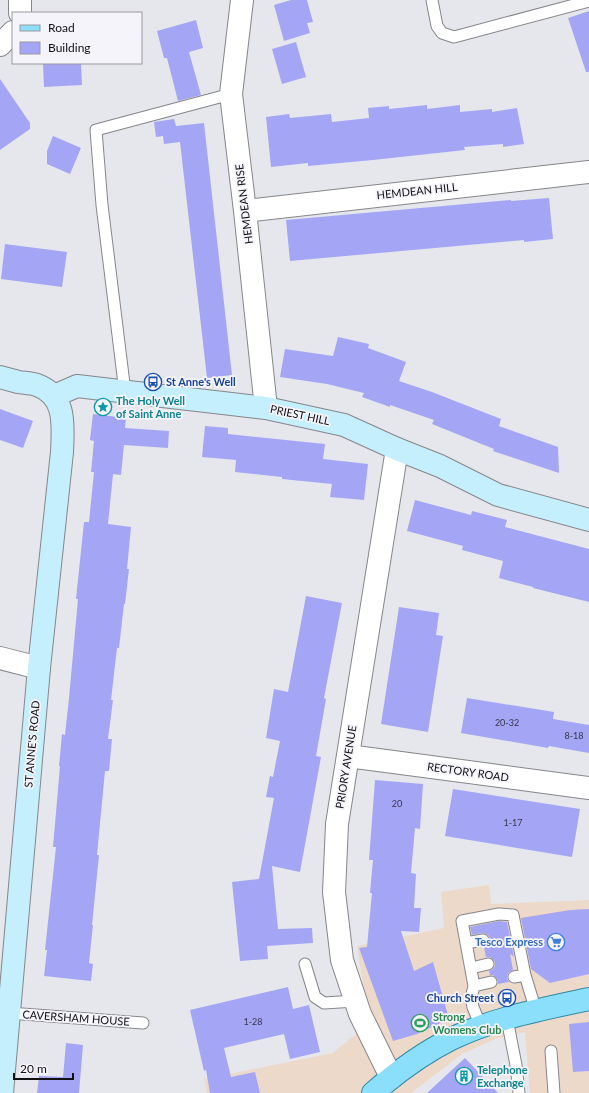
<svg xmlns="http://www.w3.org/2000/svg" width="589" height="1093" viewBox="0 0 589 1093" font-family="Lato,sans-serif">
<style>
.commercial{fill:#edd9ca}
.building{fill:#a5a5f6}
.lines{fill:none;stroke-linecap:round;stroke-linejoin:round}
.lane-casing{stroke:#85868b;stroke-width:13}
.street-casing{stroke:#85868b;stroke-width:24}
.secondary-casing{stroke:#85868b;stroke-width:24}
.primary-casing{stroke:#2f89a7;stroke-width:24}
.lane{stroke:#fff;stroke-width:11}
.street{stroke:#fff;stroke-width:22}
.secondary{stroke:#c5effc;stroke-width:22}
.primary{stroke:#8cdffa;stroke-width:22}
.labels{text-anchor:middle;stroke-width:3.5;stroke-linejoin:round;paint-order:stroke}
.number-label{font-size:9px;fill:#36364c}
.street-label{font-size:11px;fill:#111113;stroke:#f4f4fa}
.transit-label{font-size:11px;font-weight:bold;fill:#164399;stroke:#f4f4fa;text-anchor:start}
.culture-label{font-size:11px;font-weight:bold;fill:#0d838f;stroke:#f4f4fa;text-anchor:start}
.shop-label{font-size:11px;font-weight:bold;fill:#366cbe;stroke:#f4f4fa;text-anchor:end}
.leisure-label{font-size:11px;font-weight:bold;fill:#27864d;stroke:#f4f4fa;text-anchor:start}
</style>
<rect width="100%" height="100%" fill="#e6e7ec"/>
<!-- commercial -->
<path class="commercial" d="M489 885 491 904 589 900V1093H530L525 1032 495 1039 462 1054 411 1093H207L204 1079 333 1053 369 1023 357 946 444 928 441 892Z"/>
<!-- building -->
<path class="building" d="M291 0H307L313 22 307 23 310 33 284 41 274 5Z
M589 11V72H586L568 18Z
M196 20 203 48 189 52 201 95 178 101 167 58H164L157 31Z
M296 42 306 77 282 84 272 49Z
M43 63H81L82 85 44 87Z
M0 79 30 123V129L0 150Z
M427 105V109L460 105V112L492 109V112L517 108 524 144 503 147V144L464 147 465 150 373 160 308 166V163L271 167 266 117 289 114 290 118 331 114 332 122 369 118 368 108 389 106V109Z
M174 119 176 126 204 123 232 375 207 378 180 142 164 144 163 136 156 137 154 122Z
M53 136 81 148 70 174 47 164V151Z
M549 198 553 239 524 242V240L290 261 286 220 511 200V201Z
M5 244 67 252 62 287 1 279Z
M338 337 369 344 368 348 406 362 399 381 432 392 501 419 499 426 558 447 559 473 493 451 494 449 432 424 434 420 390 405V407L362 397 364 393 327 384 280 377 285 349 333 356Z
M0 409 33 421 23 448 0 440Z
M93 414 126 418 125 428 169 431 168 448 124 445 121 475 113 474 108 524 131 527 127 569H129L125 604H124L119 648H117L111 700H113L108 739H112L109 771H105L97 855H99L92 925H93L89 963 93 964 91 981 44 976 47 950H45L56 847H53L60 766H59L62 734 65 735 69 698 78 599H76L84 522H89L94 472H91L94 441 90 440Z
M205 426 228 428V434L325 444 323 459 368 464 364 500 330 497 332 484 282 479V477L235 472 236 460 202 457Z
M415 500 471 515 472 511 507 520 505 527 589 549V602L533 588V587L499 578 503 561 462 550 463 546 407 531Z
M306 596 342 603 324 698 326 699 316 756 321 757 300 872 272 866 278 929 312 928 313 943 267 946 268 959 240 961 232 882 259 879 274 798 266 797 270 776 273 777 280 741 266 738 274 689 288 692Z
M399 607 439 613 436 635 443 636 428 732 381 724Z
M467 698 554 712 553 719 589 725V753L549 746 548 748 461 733Z
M375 780 423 784 420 829 415 828 411 873 416 874 414 908H421L419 932 401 931 414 971 433 962 449 1019 417 1034 393 1041 359 948 367 947 372 893H370L373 860H369Z
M453 789 580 809 572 857 445 836Z
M589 909V974L550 983 531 969 521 918 570 910Z
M499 921 507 922 514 957 510 954 513 970 509 972 507 975V979L509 982 498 984V981L496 978 493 975H490L489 971 493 969 495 966V962L490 957H486L484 947 487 946 489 943 490 939 489 936 486 934 482 933 472 935 470 927Z
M288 987 293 1009 309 1005 320 1052 290 1059 284 1034 224 1048 231 1077 255 1072 260 1093H210L206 1070 204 1071 190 1010Z
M589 1022V1071L573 1072 569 1024Z
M66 1043 83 1045 79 1093H37L39 1076 63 1077Z
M465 1058 498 1093H427Z"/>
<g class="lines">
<defs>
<path id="lane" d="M432 0 437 26 442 33 454 37 589 1
M125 392 102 205 96 130 231 94
M466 943 483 940
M305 964 315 997 324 1003 356 1001
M471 968 488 964
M514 977 525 975
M474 986 491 982
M9 1013 143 1023
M507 1019 516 1065 519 1093
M481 1027 473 1007 471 998 474 986 462 921 499 914 513 915 525 975 536 1011
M551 1051 554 1093"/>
<path id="street" d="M20 0V13
M242 0 231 94 245 211 266 408
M0 45 13 32
M245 211 589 172
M0 658 39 668
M348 756 589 788
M391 1077 360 1014 342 960 334 892 337 824 397 449"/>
<path id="secondary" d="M0 377C6 379 12 380 18 382 24 383 31 383 37 385 67 396 63 426 62 452L39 668 2 1093
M54 396 77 386 266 408 344 425 397 449 440 466 498 495 589 520"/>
<path id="primary" d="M373 1093C396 1073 423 1053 451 1039 494 1018 543 1009 589 999"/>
</defs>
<!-- lane casing -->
<use href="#lane" class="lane-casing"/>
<!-- street casing -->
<use href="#street" class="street-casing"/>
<!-- secondary casing -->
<use href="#secondary" class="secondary-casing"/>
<!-- primary casing -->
<use href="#primary" class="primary-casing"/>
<!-- lane -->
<use href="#lane" class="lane"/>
<!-- street -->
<use href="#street" class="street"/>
<!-- secondary -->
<use href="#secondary" class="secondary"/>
<!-- primary -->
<use href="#primary" class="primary"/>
</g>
<!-- icons -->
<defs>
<symbol id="bus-ring" viewBox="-11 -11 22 22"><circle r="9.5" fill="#f4f4fa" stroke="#1a4fb4" stroke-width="1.5"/><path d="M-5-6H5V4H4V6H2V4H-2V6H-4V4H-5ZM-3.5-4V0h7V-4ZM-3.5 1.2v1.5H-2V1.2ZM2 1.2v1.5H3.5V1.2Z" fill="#1a4fb4"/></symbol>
<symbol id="sight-ring" viewBox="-11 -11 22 22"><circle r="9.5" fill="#f4f4fa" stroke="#0f9aa8" stroke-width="1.5"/><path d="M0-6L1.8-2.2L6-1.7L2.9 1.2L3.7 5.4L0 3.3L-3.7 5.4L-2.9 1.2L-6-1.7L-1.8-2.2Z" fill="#0f9aa8"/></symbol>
<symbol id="supermarket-ring" viewBox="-11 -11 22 22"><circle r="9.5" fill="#f4f4fa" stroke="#3f7fe0" stroke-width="1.5"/><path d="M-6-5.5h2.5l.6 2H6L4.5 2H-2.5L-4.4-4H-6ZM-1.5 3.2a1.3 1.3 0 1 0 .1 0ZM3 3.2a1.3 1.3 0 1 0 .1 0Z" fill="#3f7fe0"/></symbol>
<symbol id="stadium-ring" viewBox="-11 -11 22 22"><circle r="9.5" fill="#f4f4fa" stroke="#2e9e5b" stroke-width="1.5"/><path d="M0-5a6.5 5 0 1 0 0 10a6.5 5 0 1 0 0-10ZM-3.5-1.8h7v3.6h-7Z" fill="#2e9e5b"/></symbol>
<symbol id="building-ring" viewBox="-11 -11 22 22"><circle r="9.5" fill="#f4f4fa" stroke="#0f9aa8" stroke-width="1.5"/><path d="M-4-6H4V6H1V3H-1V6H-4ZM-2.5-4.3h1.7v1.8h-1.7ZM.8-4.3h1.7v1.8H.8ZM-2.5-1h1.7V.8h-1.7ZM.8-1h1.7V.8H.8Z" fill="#0f9aa8"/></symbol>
</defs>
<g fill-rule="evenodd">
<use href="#bus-ring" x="143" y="372" width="20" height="20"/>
<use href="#sight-ring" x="93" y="397" width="20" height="20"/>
<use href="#supermarket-ring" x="546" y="932" width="20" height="20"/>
<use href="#bus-ring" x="497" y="988" width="20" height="20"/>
<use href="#stadium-ring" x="410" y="1013" width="20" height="20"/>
<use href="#building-ring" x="454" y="1066" width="20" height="20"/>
</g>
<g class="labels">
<!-- number labels -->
<g class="number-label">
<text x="507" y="726">20-32</text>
<text x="574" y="739">8-18</text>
<text x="397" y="807">20</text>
<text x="513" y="826">1-17</text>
<text x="253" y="1025">1-28</text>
</g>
<!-- street labels -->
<g class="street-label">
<text transform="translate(417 191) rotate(-6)" y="4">HEMDEAN HILL</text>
<text transform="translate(244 204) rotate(-97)" y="4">HEMDEAN RISE</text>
<text transform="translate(300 415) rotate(12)" y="4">PRIEST HILL</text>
<text transform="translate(32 744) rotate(-85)" y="4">ST ANNE'S ROAD</text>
<text transform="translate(346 767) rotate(-81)" y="4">PRIORY AVENUE</text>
<text transform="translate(468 772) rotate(8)" y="4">RECTORY ROAD</text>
<text transform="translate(76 1018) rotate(4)" y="4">CAVERSHAM HOUSE</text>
</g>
<!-- transit labels -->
<g class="transit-label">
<text x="166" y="386">St Anne's Well</text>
<text x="494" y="1002" text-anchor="end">Church Street</text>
</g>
<!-- culture labels -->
<g class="culture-label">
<text x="116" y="405">The Holy Well<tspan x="116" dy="13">of Saint Anne</tspan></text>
<text x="477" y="1074">Telephone<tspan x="477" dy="13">Exchange</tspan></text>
</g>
<!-- shop labels -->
<g class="shop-label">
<text x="543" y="946">Tesco Express</text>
</g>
<!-- leisure labels -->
<g class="leisure-label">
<text x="433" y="1021">Strong<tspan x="433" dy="13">Womens Club</tspan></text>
</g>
</g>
<!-- legend -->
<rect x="12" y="12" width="130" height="52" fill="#f4f4fa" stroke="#99999e"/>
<rect x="20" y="25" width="20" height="6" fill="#8cdffa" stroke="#99999e"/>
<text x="48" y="32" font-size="12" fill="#111113">Road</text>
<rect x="20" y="42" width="20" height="12" fill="#a5a5f6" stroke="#99999e"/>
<text x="48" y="52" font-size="12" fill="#111113">Building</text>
<!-- scale -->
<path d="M14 1073v6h59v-6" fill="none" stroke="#111113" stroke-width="2"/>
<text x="20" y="1073" font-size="12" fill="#111113" stroke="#f4f4fa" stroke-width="3" paint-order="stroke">20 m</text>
</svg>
